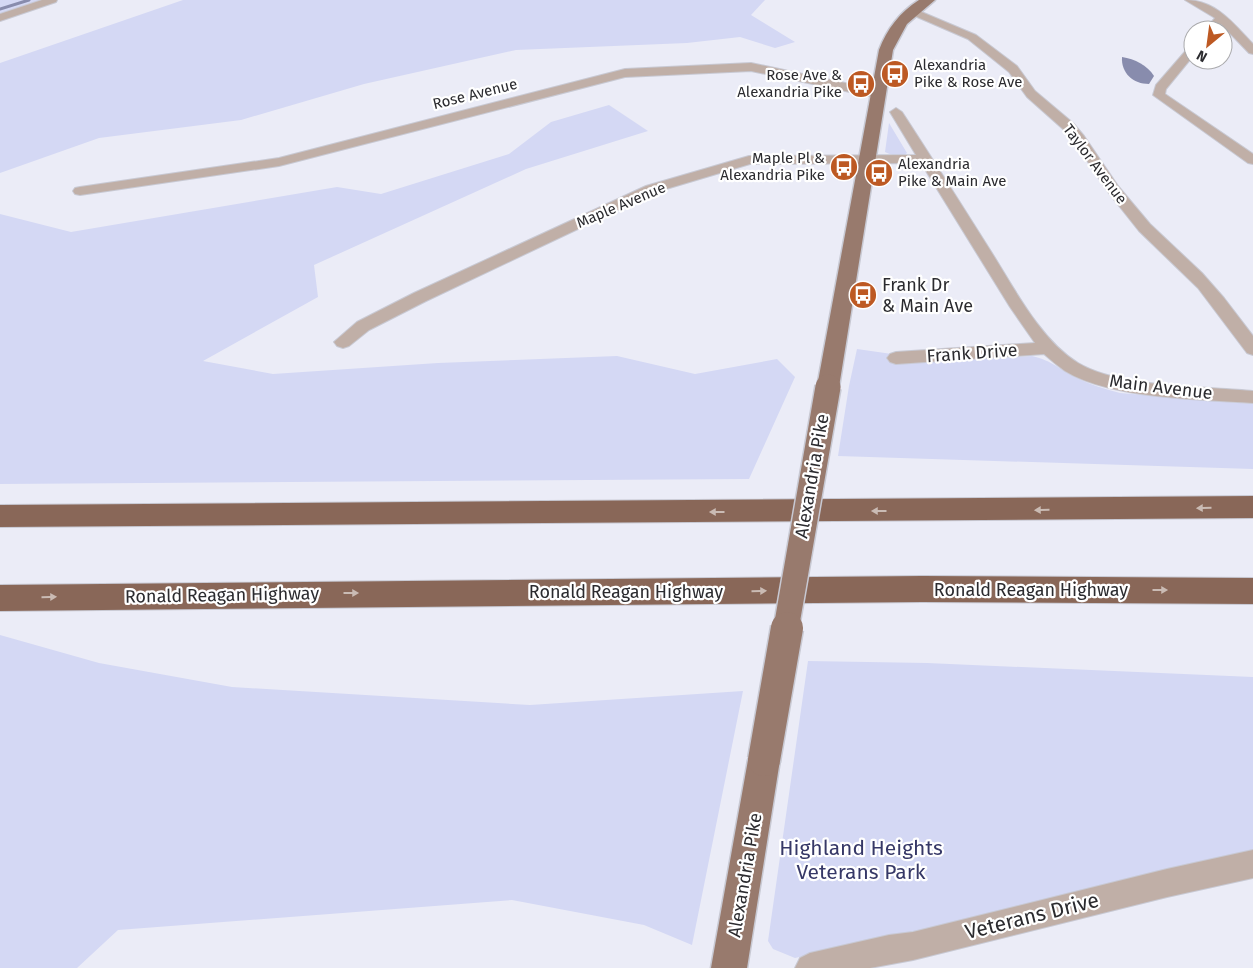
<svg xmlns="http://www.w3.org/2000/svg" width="1253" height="968" viewBox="0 0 1253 968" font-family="'Fira Sans',sans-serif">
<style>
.green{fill:#d4d8f4}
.water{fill:#888cad}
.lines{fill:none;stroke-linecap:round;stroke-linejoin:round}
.stream{stroke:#888cad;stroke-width:3}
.minor-casing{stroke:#c8c9d3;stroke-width:2}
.major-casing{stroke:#c8c9d3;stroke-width:3}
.highway-casing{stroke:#c8c9d3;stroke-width:2}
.minor{fill:#c0afa7;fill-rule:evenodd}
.major{fill:#987a6d;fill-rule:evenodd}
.highway{fill:#896758;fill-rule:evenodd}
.major-bridge-far1-casing{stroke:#c8c9d3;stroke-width:28;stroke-linecap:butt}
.major-bridge-casing{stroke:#c8c9d3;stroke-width:35;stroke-linecap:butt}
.major-bridge-far1{stroke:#987a6d;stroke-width:25}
.major-bridge{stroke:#987a6d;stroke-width:32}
.oneway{fill:#cabbb4}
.labels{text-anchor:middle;stroke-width:4.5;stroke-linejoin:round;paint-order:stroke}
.far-poi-label{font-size:15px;fill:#2b2b2f;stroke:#fff;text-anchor:start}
.far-street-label{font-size:15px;fill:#2b2b2f;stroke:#fff}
.poi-label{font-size:18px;fill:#2b2b2f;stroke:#fff;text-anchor:start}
.street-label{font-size:18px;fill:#2b2b2f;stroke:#fff}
.near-park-label{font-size:21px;fill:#363867;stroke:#fff}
.near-street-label{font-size:21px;fill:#2b2b2f;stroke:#fff}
</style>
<rect width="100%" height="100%" fill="#ebecf7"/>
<!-- green -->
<path class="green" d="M0 0H52L0 18Z
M183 0H765L751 15 795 42 775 48 740 37 687 43 516 50 364 84 241 120 99 138 0 173V63Z
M609 105 648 131 526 169 314 265 318 297 203 361 273 374 438 363 617 356 695 374 777 359 795 377 749 479 0 484V214L71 232 337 187 381 194 509 154 551 122Z
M889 123 907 153C901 159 892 155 885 152Z
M857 349 892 354 899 364 1032 356C1053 361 1057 368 1075 377 1089 384 1104 389 1120 393L1253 404V469L838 456 849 386Z
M0 635 99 663 232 687 530 705 743 691 692 945 644 925 512 900 118 930 77 968H0Z
M808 661 927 663 1253 677V855L795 958 773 949 768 941Z"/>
<!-- water -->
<path class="water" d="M1122 57C1135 59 1147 65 1154 76L1149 84C1133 84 1121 73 1122 57Z"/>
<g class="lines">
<!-- stream -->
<path class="stream" d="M0 9 29 0"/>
<defs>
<path id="minor" d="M42 0H57L56 2 0 21V14Z
M1185 0C1216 0 1233 23 1253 44V54L1249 53 1221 24 1217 30H1205L1215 18Z
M912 8 976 35 1017 66 1035 91 1073 123 1084 136 1118 186 1150 224 1202 273 1224 298 1253 336V355L1247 353 1198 288 1139 231 1108 192 1074 141 1063 129 1027 97 1009 72 968 39 908 13 907 11 908 9Z
M1193 46V56L1166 89 1165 94 1253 154V164L1248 163 1153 95 1156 85 1189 47Z
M751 63 878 90 884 94 878 98 751 71 625 77 279 166 80 195 75 194 73 191 75 188 80 187 279 158 625 69Z
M896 108 902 112C932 158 961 204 990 250 1013 286 1040 340 1078 363 1120 388 1203 386 1253 391V403C1199 399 1111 399 1065 371 1058 366 1051 360 1044 354L896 364 890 362 887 358 890 354 896 352 1035 343 1010 307 921 163 750 164 656 192 426 301 369 330 349 346 343 348 337 346 334 342 357 322 414 293 646 186 749 156 916 155 890 112Z
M1253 850V878L1167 897 913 960 870 968H795L800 958 810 953 889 935 913 932 1167 869Z"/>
<path id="major" d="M919 0H935L907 24 893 50 839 387 836 393 828 395 820 393 817 387 879 50C887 29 900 12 919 0Z
M764 745 775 749 780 760 747 968H711L748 760 753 749Z"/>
<path id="highway" d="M1253 496V518L0 527V505Z
M922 576 1253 578V604L922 602 0 611V585Z"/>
</defs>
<!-- minor casing -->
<use href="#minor" class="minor-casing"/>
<!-- major casing -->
<use href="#major" class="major-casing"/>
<!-- highway casing -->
<use href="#highway" class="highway-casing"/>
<!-- minor -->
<use href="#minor" class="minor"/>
<!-- major -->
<use href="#major" class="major"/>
<!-- highway -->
<use href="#highway" class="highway"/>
<defs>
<path id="major-bridge-far1" d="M786 629 828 387"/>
<path id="major-bridge" d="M764 760 787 628"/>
</defs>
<!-- major-bridge-far1 casing -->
<use href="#major-bridge-far1" class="major-bridge-far1-casing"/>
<!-- major-bridge casing -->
<use href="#major-bridge" class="major-bridge-casing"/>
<!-- major-bridge-far1 -->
<use href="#major-bridge-far1" class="major-bridge-far1"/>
<!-- major-bridge -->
<use href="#major-bridge" class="major-bridge"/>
</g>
<!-- one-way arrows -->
<defs><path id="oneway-solid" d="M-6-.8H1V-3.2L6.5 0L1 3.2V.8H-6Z" transform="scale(1.25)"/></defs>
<g class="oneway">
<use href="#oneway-solid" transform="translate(1204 508) rotate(179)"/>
<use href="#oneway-solid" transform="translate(1042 510) rotate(179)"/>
<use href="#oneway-solid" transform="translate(879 511) rotate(180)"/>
<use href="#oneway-solid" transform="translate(717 512) rotate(180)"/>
<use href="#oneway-solid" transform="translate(1160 590)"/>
<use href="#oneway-solid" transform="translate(759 591) rotate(-1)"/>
<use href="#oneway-solid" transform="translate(351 593)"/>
<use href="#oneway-solid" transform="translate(49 597) rotate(-1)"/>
</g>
<!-- icons -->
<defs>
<symbol id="bus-disc" viewBox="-11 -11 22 22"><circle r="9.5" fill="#bd5923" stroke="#fff"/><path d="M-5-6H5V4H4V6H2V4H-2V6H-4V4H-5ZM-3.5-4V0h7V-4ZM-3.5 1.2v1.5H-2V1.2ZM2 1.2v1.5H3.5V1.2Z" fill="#fff"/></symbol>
</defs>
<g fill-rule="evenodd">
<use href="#bus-disc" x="879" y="58" width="32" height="32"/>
<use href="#bus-disc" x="845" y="68" width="32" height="32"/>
<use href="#bus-disc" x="828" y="151" width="32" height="32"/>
<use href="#bus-disc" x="863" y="157" width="32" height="32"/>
<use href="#bus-disc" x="847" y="279" width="32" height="32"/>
</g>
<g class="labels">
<!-- far-poi labels -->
<g class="far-poi-label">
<text x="914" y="70">Alexandria<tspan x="914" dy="17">Pike &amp; Rose Ave</tspan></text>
<text x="842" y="80" text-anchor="end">Rose Ave &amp;<tspan x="842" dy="17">Alexandria Pike</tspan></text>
<text x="825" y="163" text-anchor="end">Maple Pl &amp;<tspan x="825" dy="17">Alexandria Pike</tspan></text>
<text x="898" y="169">Alexandria<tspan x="898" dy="17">Pike &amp; Main Ave</tspan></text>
</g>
<!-- far-street labels -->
<g class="far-street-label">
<text transform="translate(475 94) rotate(-14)" y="5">Rose Avenue</text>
<text transform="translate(1095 164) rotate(53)" y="5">Taylor Avenue</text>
<text transform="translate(621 205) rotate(-23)" y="5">Maple Avenue</text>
</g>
<!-- poi labels -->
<g class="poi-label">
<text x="882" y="291">Frank Dr<tspan x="882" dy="21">&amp; Main Ave</tspan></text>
</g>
<!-- street labels -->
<g class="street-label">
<text transform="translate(972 353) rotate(-4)" y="6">Frank Drive</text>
<text transform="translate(1161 387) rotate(7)" y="6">Main Avenue</text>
<text transform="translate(812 476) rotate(-80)" y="6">Alexandria Pike</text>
<text x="1031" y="596">Ronald Reagan Highway</text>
<text x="626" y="598">Ronald Reagan Highway</text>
<text transform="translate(222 595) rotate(-1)" y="6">Ronald Reagan Highway</text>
<text transform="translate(745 875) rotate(-80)" y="6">Alexandria Pike</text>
</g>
<!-- near-park labels -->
<g class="near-park-label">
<text x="861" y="855">Highland Heights<tspan x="861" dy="24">Veterans Park</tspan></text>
</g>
<!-- near-street labels -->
<g class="near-street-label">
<text transform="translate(1032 916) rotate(-14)" y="7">Veterans Drive</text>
</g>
</g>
<!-- north arrow -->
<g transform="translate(1208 45) rotate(209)"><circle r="24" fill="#ffffff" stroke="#aaaaac"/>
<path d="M0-4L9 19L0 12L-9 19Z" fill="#bd5923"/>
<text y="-8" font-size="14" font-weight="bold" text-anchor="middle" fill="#2b2b2f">N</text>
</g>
</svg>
